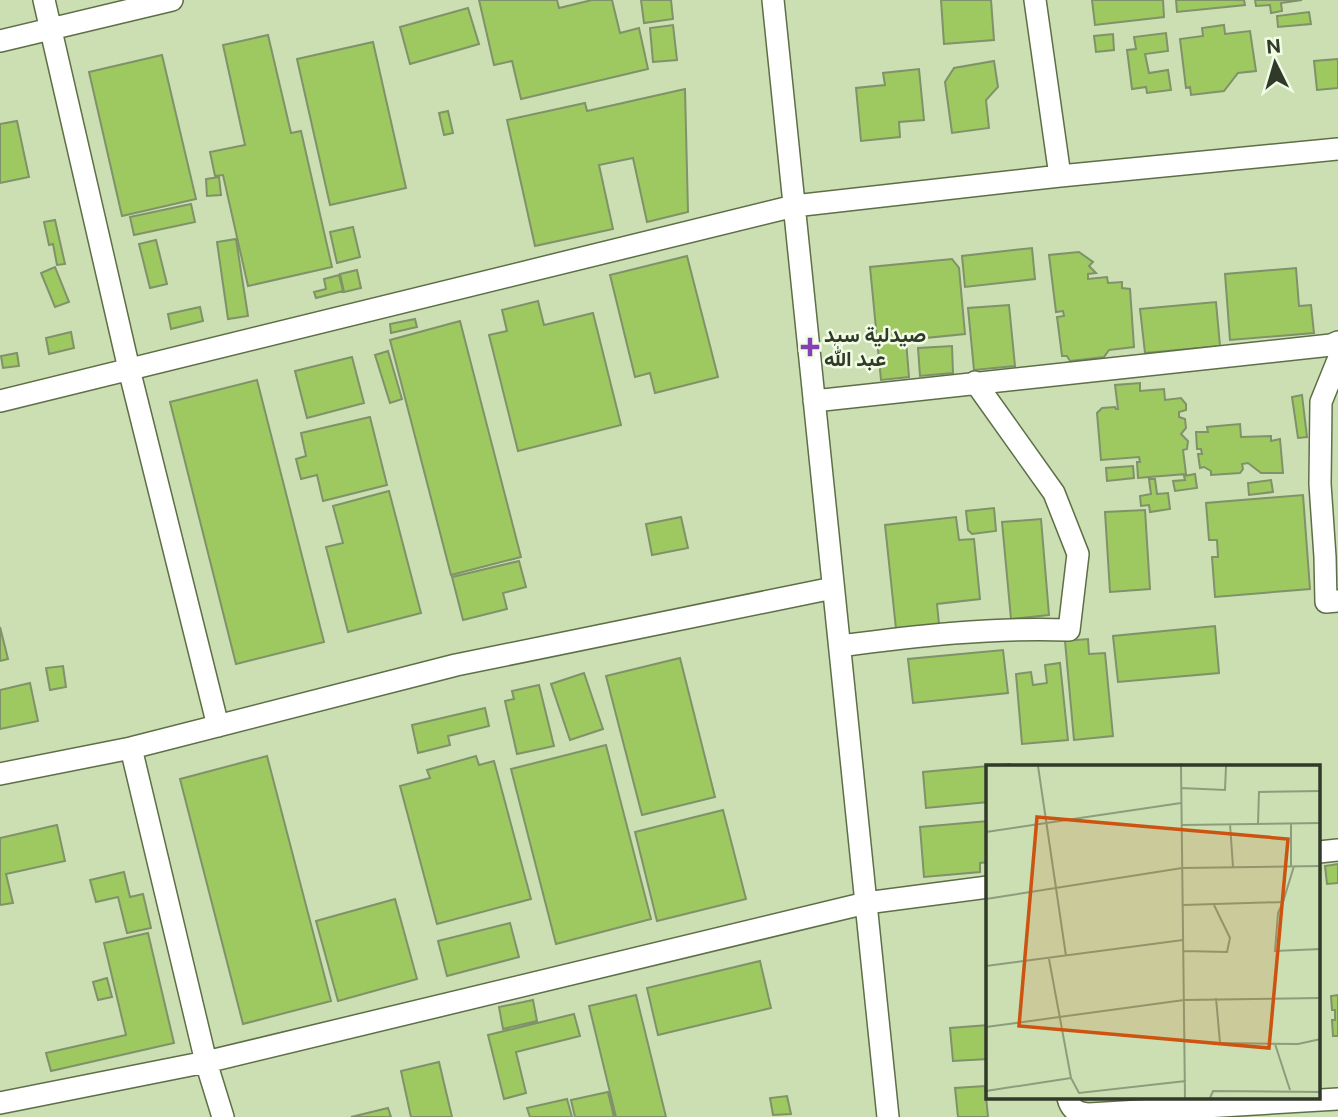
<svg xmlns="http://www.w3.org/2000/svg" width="1338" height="1117" viewBox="0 0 1338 1117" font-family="'Public Sans',Vazirmatn,sans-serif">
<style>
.building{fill:#9ec960;stroke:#7f9269;stroke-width:2}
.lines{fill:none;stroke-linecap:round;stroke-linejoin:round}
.minor-casing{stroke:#5d6f47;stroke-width:24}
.minor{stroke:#fff;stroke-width:21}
.poi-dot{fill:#8441b5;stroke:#f1fce5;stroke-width:2.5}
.labels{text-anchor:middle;stroke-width:5;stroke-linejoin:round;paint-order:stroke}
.poi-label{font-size:21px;font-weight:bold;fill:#313928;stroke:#f1fce5;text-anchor:start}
.inset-road{fill:none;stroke:#8d9d7b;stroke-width:2}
.view{fill:#cd5410;fill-opacity:0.15;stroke:#cd5410;stroke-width:3.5}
.inset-edge{fill:none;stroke:#313928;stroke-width:3.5}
</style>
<rect width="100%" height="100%" fill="#cbdfb3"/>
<!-- building -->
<path class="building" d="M479 0H557L559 8 592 0H612L620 33 639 28 648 69 521 99 512 61 494 65Z
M641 0H671L673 19 644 23Z
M941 0H991L994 40 944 44Z
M1092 0H1163L1164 17 1095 25Z
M1176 0H1244L1245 5 1177 12Z
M1255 0H1302L1281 3 1282 11 1271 13 1270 5 1256 6Z
M468 8 479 44 410 64 400 27Z
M1309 12 1311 24 1278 27 1277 16Z
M673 25 677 60 653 62 650 28Z
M1224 25 1225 34 1250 31 1256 71 1238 73 1224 91 1191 95 1190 87 1186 88 1180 39 1203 36 1202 28Z
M1166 33 1168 51 1145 54 1149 73 1168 70 1171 90 1147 93 1146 87 1132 89 1127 50 1136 49 1134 37Z
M1113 34 1114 50 1096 52 1094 36Z
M268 35 291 133 301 131 332 267 248 286 223 175 215 176 210 152 245 145 223 45Z
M373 42 406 188 330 205 297 59Z
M162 55 196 199 122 216 89 72Z
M1338 59V88L1317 90 1314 61Z
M994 61 998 87 986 100 989 128 952 133 945 82 954 68Z
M919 69 924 120 899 122 900 137 861 141 856 88 885 85 883 73Z
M685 89 688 212 647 222 633 158 599 165 613 229 535 246 507 120 585 103 587 111Z
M448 111 453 133 444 135 439 113Z
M17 121 29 177 0 183V124Z
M219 177 221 195 207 196 206 179Z
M191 204 195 222 134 235 130 217Z
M55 220 65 264 57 265 53 244 49 245 44 222Z
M353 227 360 257 337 263 330 232Z
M236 239 248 316 228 319 217 242Z
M156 240 167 284 150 288 139 244Z
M1032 248 1035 279 965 287 962 256Z
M1079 252 1093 262 1089 266 1096 273 1088 274V279L1107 277 1108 283 1122 282V288L1130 289 1134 347 1109 350 1104 357 1070 361 1067 356H1062L1057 317 1064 316 1063 311 1056 312 1049 255Z
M687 256 718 377 655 393 650 373 635 377 610 275Z
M952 259 959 268 965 334 906 340 909 377 881 380 870 267Z
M55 267 69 302 55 307 41 273Z
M1296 268 1299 306 1311 305 1314 333 1230 340 1225 274Z
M357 270 361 288 344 292 340 274Z
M339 275 343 291 316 298 314 292 326 289 324 279Z
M538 301 544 325 593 313 621 425 518 451 489 335 507 331 502 310Z
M1216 302 1220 346 1145 353 1140 309Z
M1009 305 1015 366 974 370 968 308Z
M200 307 203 321 171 329 168 314Z
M415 319 417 327 391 333 390 324Z
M460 321 521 557 451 575 390 340Z
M71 332 74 348 49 354 46 338Z
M952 346 953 373 920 376 918 348Z
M388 351 402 399 390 403 375 355Z
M17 353 19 366 3 368 1 356Z
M352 357 364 403 307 418 295 371Z
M257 380 324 642 236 664 170 402Z
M1140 383V391L1164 389 1165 400 1181 398 1186 404V410L1179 412V417L1185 419 1186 428 1181 434 1188 441 1187 449 1183 450 1186 474 1138 478 1137 462H1140L1139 457 1101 460 1097 413 1102 408 1115 407 1116 409H1118L1115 385Z
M1302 395 1307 437 1298 438 1292 397Z
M370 417 387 485 323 501 317 475 301 479 296 459 306 456 301 433Z
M1240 424 1241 437 1271 436V441L1280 439 1283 473H1261L1248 463 1242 464 1243 469 1240 473 1211 475V471L1204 467 1200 468 1198 454H1202L1201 449H1197L1196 432H1208L1207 427Z
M1133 466 1134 478 1107 481 1106 468Z
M1195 474 1197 488 1175 491 1173 481 1185 480 1184 476Z
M1149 479H1155L1157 494 1168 493 1170 509 1150 512 1149 505 1141 506 1140 496 1151 494Z
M1271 480 1273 492 1249 495 1248 483Z
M389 491 421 613 348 632 326 547 343 543 333 506Z
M1303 495 1310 589 1215 597 1212 557H1218L1217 540H1209L1206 503Z
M994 508 996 531 972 534 968 530 966 511Z
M1145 510 1150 589 1110 592 1105 512Z
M681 517 688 548 652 555 646 524Z
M956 517 959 540 974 539 980 599 937 604 939 624 896 629 885 525Z
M1041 519 1049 615 1011 619 1002 522Z
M519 561 526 587 503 593 507 609 463 620 452 577Z
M1215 626 1219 673 1118 682 1113 636Z
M0 627 8 659 0 661Z
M1088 639 1089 654 1105 653 1113 736 1074 740 1065 641Z
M1003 650 1008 693 913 703 908 659Z
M680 658 715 797 642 815 606 676Z
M1060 663 1068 740 1022 744 1016 674 1031 672 1033 685 1047 683 1045 665Z
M63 666 66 687 50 690 46 668Z
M584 673 603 729 570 740 551 684Z
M30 683 38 721 0 729V690Z
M539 685 554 746 517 754 505 701 514 699 512 691Z
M485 708 489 726 448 736 450 745 418 753 412 725Z
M606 745 651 919 556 944 511 769Z
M267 756 331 1001 243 1024 180 779Z
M476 756 479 765 494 761 531 899 437 924 400 786 430 778 427 770Z
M1010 764V767H988V802L926 808 923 772Z
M723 810 746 899 657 921 635 832Z
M988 821V862L980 863V872L924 877 920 827Z
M57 825 65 861 6 874 13 903 0 905V838Z
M1338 864V883L1327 884 1325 866Z
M124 872 130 897 143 894 151 928 127 933 118 897 96 902 90 880Z
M395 899 417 979 338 1001 316 921Z
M510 923 519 957 447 976 438 941Z
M148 933 174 1043 51 1071 46 1053 126 1035 104 943Z
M760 961 771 1008 658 1035 647 988Z
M107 978 112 997 98 1000 93 982Z
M636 995 666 1117H616L589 1006Z
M1338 995V1036H1333L1332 1020H1335V1010H1332L1331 996Z
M533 1000 537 1021 503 1029 499 1007Z
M574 1014 580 1036 516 1052 526 1093 504 1099 488 1035Z
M988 1025V1059L953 1061 950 1028Z
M439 1062 452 1117H411L401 1071Z
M985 1086 988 1117H958L955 1088Z
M608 1092 614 1117H575L571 1100Z
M787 1096 791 1114 773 1115 770 1098Z
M567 1099 572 1117H530L527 1108Z
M388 1108 391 1117H351Z"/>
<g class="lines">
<defs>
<path id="minor" d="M44 0 129 369 218 726
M773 0 888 1117
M1035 0 1060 176
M0 41 172 0
M1338 360 1321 402 1320 484 1325 557 1326 602 1338 601
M0 401 794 206 1060 176 1338 149
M814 401 1331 345 1338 342
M840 646C915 636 992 627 1069 630L1078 554 1054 493 975 382
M131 748 206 1062 223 1117
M0 774 131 748 456 665 833 588
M1319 852 1338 850
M1068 1098C1071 1110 1077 1113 1089 1114L1338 1099
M0 1103 206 1062 866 903 988 887"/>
</defs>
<!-- minor casing -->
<use href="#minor" class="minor-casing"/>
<!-- minor -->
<use href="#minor" class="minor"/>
</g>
<!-- markers -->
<path class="poi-dot" d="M806.5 336.5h7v7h7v7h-7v7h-7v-7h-7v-7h7z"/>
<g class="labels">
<!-- poi labels -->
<g class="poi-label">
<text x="824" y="342">صيدلية سيد<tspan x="824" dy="24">عبد الله</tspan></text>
</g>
</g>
<!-- overview -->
<g transform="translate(986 765)">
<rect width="334" height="334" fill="#cbdfb3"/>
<path class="inset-road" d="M52 1 80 191M195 1 199 333M195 23 239 25 240 1M305 58V101M244 59 247 102M272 59 273 27 335 26M196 60 335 58M0 67 195 38M0 134 196 103 335 101M297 137 292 148 289 186 335 184M197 140 297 137 308 101M198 186 241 187 244 173 228 140M63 194 85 313 93 328 200 316M0 201 197 175M230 233 234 278 312 279 335 274M0 262 198 235 335 233M289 279 304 325M0 326 85 313M224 333 227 326 335 327"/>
<path class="view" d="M51 52 302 74 283 283 33 261Z"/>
<rect width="334" height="334" class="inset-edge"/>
</g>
<!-- north arrow -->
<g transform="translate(1275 63) rotate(355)" stroke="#f1fce5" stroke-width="5" paint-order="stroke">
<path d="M0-5L12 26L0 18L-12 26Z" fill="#313928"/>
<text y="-10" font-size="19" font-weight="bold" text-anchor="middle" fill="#313928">N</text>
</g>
</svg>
